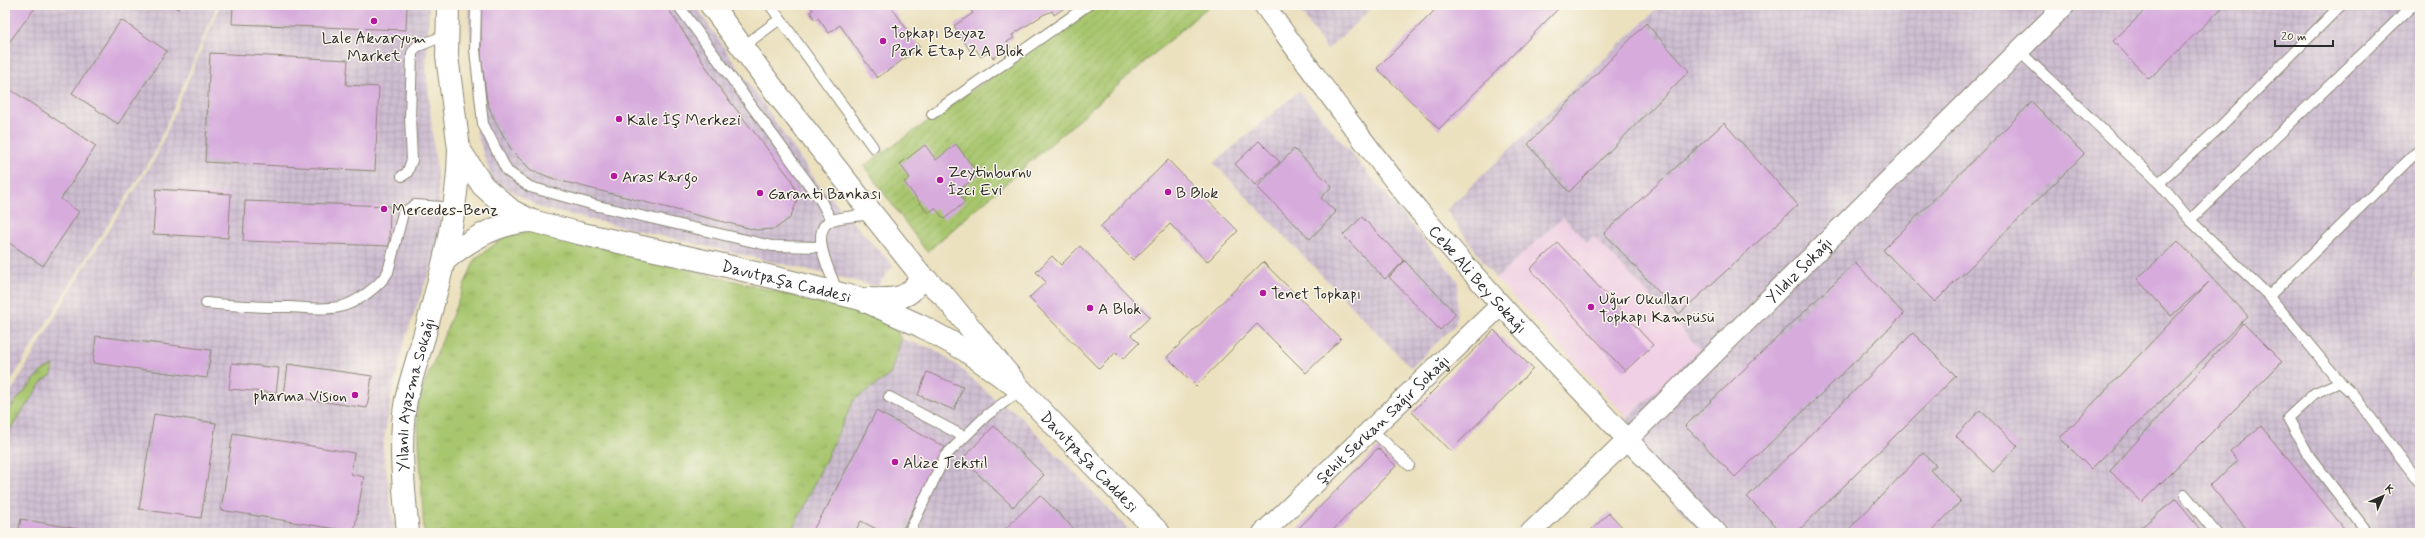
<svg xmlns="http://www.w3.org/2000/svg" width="2425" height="538" viewBox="0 0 2425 538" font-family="Mynerve,sans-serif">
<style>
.built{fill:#f0d0e4}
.industrial{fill:url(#industrial-grid)}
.grass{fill:url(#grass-tufts);stroke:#6a784c}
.garden{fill:url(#garden-furrows);stroke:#6a784c}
.building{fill:#d7acdd}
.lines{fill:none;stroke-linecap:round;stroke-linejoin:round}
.lane-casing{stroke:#8b8675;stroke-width:12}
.street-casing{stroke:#8b8675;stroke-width:22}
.secondary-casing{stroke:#8b8675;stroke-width:24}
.primary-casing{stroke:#8b8675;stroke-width:24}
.lane{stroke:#fff;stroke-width:10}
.street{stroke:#fff;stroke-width:20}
.secondary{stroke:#fff;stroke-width:22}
.primary{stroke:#fff;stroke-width:22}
.poi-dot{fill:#b5179e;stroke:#fbf7ec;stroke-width:1.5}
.labels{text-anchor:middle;stroke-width:3;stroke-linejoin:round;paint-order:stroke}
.poi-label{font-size:16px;fill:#2b2b2b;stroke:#fbf7ec;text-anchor:start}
.street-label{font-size:16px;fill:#2b2b2b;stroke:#fbf7ec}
</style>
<defs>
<pattern id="industrial-grid" width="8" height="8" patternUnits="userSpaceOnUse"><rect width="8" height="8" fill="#cebed1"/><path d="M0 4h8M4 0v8" fill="none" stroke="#b1a3b4"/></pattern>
<pattern id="grass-tufts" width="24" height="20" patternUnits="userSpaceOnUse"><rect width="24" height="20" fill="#a8c66e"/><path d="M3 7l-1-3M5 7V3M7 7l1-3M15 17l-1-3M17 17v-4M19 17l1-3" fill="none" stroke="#91aa5f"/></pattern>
<pattern id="garden-furrows" width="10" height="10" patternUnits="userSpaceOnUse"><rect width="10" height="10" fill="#a8c66e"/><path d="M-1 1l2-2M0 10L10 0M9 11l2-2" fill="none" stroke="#91aa5f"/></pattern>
</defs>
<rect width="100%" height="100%" fill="#fbf7ec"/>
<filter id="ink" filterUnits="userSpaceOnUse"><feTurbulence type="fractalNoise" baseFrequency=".025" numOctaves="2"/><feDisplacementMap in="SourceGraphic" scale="8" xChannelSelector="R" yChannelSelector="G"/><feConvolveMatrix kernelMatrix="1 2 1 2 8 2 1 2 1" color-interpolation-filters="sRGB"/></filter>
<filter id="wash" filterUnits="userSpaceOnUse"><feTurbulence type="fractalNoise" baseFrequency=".012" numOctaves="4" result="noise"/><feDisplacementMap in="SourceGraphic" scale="16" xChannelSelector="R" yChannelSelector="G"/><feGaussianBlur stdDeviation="0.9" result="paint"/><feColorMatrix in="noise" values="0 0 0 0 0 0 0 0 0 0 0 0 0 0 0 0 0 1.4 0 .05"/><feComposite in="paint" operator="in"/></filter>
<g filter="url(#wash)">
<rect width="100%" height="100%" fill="#ebe1bf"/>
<!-- built -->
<path class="built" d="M1562 217 1587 243 1594 237 1700 349 1628 418 1496 279Z"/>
<!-- industrial -->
<path class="industrial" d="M5 5H217L153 156 83 263 5 391Z
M220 5H429L426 69 441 217V239L404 342 391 397 383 447 395 533H5V402L85 266 156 157Z
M468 5H695L818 184 893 266 877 286 541 208 492 180 477 134Z
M1296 5H1375L1327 50Z
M1661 5H2420V269L2414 275 2420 281V533H1702L1628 455V418L1700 349 1594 237 1587 243 1563 217 1496 279 1446 210Z
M1299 91 1458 281 1456 324 1411 368 1214 163Z
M901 339 934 349 959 367 995 399 1017 413 1132 533H791L854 400 890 375Z"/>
<!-- grass -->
<path class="grass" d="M518 227 890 320 901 339 890 375 854 400 791 533H424L417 403 475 259Z
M54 365 52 375 42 382 5 437V418L14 403 42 371Z"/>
<!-- garden -->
<path class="garden" d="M1094 5H1210L927 252 864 166Z"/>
<g id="blocks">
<!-- building -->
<path class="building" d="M5 5H37L7 45 5 44Z
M171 5H180L178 9Z
M233 5H407L406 30 232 24Z
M481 5H666L721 90 791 179 797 194 796 204 790 218 775 229 756 230 557 180 531 170 512 151 493 117 487 101 481 56Z
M810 5H890L920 48 877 78 840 25 829 33 818 18 815 20 810 12 813 10Z
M976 5H1069L1054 15 1052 11 1043 15 1012 35 1014 38 1007 42 1010 47 993 58 989 52 981 57 975 48 970 51 954 26 973 13 970 9Z
M1440 5H1562L1439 129 1377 68Z
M2151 5H2225L2149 79 2113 41Z
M121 20 167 51 118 124 72 93Z
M1646 23 1689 71 1569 192 1528 144Z
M210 53 348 60 346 85 379 87 375 171 205 162Z
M5 86 96 146 61 199 79 212 43 266 5 240Z
M2032 102 2084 154 1935 302 1883 250Z
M1724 123 1798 205 1679 314 1604 233Z
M1259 141 1280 162 1255 185 1235 164Z
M956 144 979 175 957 191 965 202 944 219 935 208 928 213 904 182 910 178 900 164 925 145 936 160Z
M1294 149 1332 186 1321 198 1336 212 1310 239 1257 187Z
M1168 160 1238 231 1207 262 1170 224 1133 260 1100 227Z
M156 189 231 194 228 238 153 234Z
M245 201 390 206 389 246 243 241Z
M1362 217 1404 261 1385 279 1343 235Z
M2178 241 2248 316 2091 469 2060 438 2209 282 2171 316 2137 279Z
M1558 243 1653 345 1625 371 1530 269Z
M1080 246 1150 317 1131 335 1139 343 1123 359 1116 352 1099 369 1029 298 1046 282 1036 272 1052 256 1061 265Z
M1405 261 1456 314 1440 330 1389 277Z
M1263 262 1341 339 1306 373 1257 324 1196 386 1167 357Z
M1855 263 1904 314 1735 477 1685 426Z
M2243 323 2282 362 2142 502 2110 471Z
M1494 330 1533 369 1450 451 1412 412Z
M1913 333 1956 376 1796 533H1783L1747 497Z
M96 336 211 350 207 378 93 363Z
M232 363 279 368 276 393 229 389Z
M288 364 372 376 367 408 284 396Z
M927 372 963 387 954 410 918 395Z
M1980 410 2018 446 1993 472 1956 436Z
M876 411 945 447 901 533H884L861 521 854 533H811L828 505Z
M154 414 216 423 201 518 139 509Z
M994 426 1044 475 1013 507 962 459Z
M2261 426 2348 533H2250L2210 485 2238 461 2230 451Z
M233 433 354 453 351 474 364 477 354 532 221 510Z
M1378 448 1396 466 1330 533H1294Z
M1923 453 1936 465 1930 470 1961 501 1930 533H1845Z
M1040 495 1078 533H1001Z
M2176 499 2204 533H2142L2139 529Z
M1609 513 1628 533H1588Z
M21 519 78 529 77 533H18Z"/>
</g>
</g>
<g filter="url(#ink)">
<use href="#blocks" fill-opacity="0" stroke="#8b8675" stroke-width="1"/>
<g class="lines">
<defs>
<path id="lane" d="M476 5 475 50 483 124 507 171 530 187 598 206 772 246 821 247
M678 5 821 201 831 220
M770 5 873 147
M742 47 780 19
M2019 51 2159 183 2190 220 2269 296 2340 382
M932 114 1088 5
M402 176 407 173 412 160 410 118 412 53 416 47 446 35
M2159 183 2220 127 2341 5
M2190 220 2413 5
M838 293C832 276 806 228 833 220 845 216 860 216 873 214
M2269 296 2420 149
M206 303C234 306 262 307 290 307 306 308 323 310 339 307 355 304 380 286 388 272L403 213 415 205 455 208
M889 397 963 436
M1371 429 1409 465
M2185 495 2216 533
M909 533 945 456 987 415 1021 390
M2368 533 2309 456 2288 418 2315 393 2340 382 2352 393 2420 483"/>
<g id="street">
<path id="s1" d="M1264 5C1317 78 1370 153 1429 223 1520 330 1620 431 1717 533"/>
<path id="s2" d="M1263 533 1501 305"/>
<path id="s3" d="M1530 533 1628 439 2065 5"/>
</g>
<g id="secondary">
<path d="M445 260C470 239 500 222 532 221"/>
<path id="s4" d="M408 533C404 489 398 444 406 400 411 378 419 355 425 333 442 272 458 212 459 149"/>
</g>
<g id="primary">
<path id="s5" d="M448 5 447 56 459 149 483 186 512 211 532 221 578 233 723 265 861 299 921 326 965 350 1021 390"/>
<path id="s6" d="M711 5 778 95 920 274 945 297 1021 390 1159 533"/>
<path d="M868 299C890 300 915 301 920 274"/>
</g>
</defs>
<!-- lane casing -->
<use href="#lane" class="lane-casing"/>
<!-- street casing -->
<use href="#street" class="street-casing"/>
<!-- secondary casing -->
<use href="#secondary" class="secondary-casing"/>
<!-- primary casing -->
<use href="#primary" class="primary-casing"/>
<!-- lane -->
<use href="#lane" class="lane"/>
<!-- street -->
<use href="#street" class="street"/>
<!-- secondary -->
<use href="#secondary" class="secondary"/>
<!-- primary -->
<use href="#primary" class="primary"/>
</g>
</g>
<!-- markers -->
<g class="poi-dot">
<circle cx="374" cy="21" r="4"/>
<circle cx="883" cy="41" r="4"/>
<circle cx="619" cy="119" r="4"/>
<circle cx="614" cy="176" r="4"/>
<circle cx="940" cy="180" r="4"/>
<circle cx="1168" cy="192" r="4"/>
<circle cx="760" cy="193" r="4"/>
<circle cx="384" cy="209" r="4"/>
<circle cx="1263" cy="293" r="4"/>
<circle cx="1591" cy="307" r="4"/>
<circle cx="1090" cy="308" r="4"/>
<circle cx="355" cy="395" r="4"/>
<circle cx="895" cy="462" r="4"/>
</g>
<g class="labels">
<!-- poi labels -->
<g class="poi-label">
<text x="891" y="38">Topkapı Beyaz<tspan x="891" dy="18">Park Etap 2 A Blok</tspan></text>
<text x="374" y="43" text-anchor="middle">Lale Akvaryum<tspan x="374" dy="18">Market</tspan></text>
<text x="627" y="125">Kale İş Merkezi</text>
<text x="948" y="177">Zeytinburnu<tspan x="948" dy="18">İzci Evi</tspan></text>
<text x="622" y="182">Aras Kargo</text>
<text x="1176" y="198">B Blok</text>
<text x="768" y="199">Garanti Bankası</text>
<text x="392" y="215">Mercedes-Benz</text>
<text x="1271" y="299">Tenet Topkapı</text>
<text x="1599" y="304">Uğur Okulları<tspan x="1599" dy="18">Topkapı Kampüsü</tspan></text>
<text x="1098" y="314">A Blok</text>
<text x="347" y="401" text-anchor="end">pharma Vision</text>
<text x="903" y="468">Alize Tekstil</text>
</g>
<!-- street labels -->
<g class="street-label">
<text dy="6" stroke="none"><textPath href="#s3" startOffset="376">Yıldız Sokağı</textPath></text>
<text dy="6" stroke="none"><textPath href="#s1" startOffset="348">Cebe Ali Bey Sokağı</textPath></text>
<text dy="6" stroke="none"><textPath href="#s5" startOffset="511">Davutpaşa Caddesi</textPath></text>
<text dy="6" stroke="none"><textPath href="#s4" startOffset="140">Yılanlı Ayazma Sokağı</textPath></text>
<text dy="6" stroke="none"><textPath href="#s2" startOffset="165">Şehit Serkan Sağır Sokağı</textPath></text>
<text dy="6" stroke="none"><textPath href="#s6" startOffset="594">Davutpaşa Caddesi</textPath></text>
</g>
</g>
<!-- margin -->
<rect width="2425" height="538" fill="none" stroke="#fbf7ec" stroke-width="20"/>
<!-- north arrow -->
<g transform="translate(2383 496) rotate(45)" stroke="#fbf7ec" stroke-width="3" paint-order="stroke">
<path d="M0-3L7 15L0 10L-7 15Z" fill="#2b2b2b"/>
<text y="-6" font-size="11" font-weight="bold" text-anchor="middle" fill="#2b2b2b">K</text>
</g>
<!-- scale -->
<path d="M2275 40v6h58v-6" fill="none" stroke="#2b2b2b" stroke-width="2"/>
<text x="2281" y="40" font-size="12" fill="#2b2b2b" stroke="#fbf7ec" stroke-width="3" paint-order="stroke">20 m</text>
</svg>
